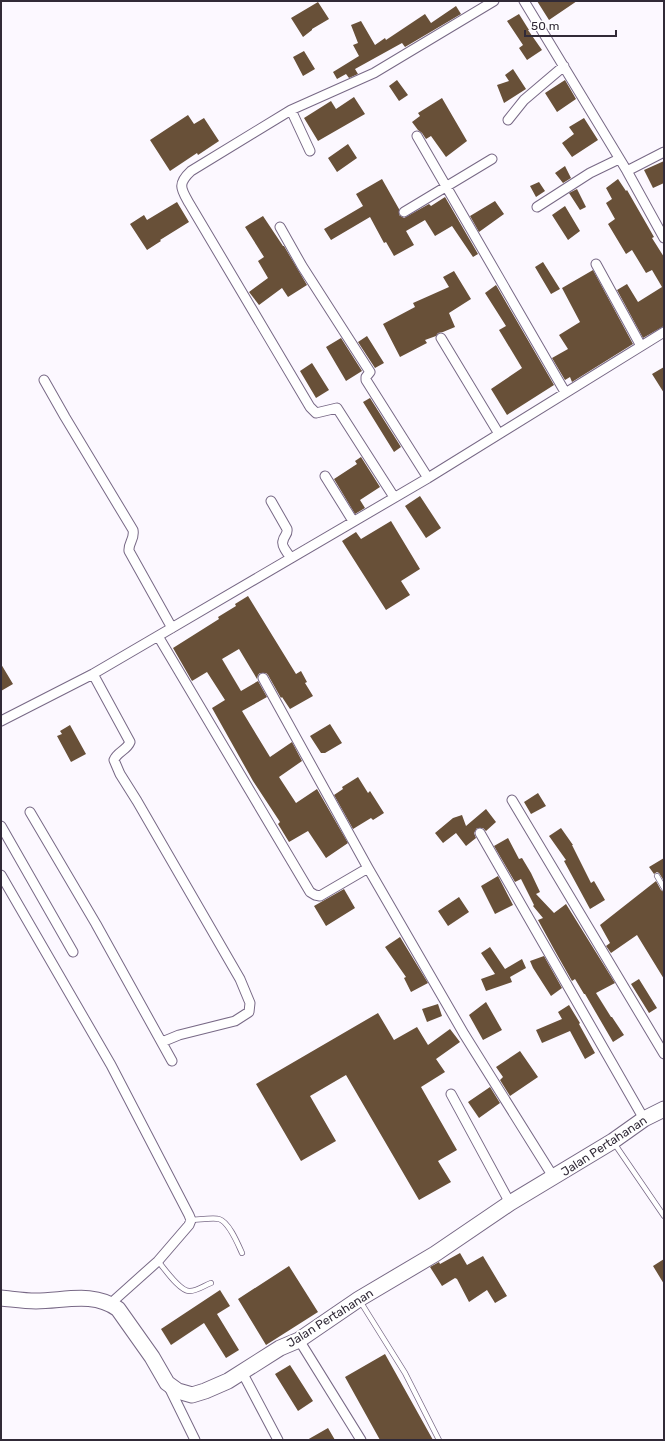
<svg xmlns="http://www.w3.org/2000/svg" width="665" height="1441" viewBox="0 0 665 1441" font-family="Rubik,sans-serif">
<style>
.building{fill:#685038}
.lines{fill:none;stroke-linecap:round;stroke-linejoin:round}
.lane-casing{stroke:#786986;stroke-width:6}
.street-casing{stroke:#786986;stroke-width:11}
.primary-casing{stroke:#786986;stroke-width:17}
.lane{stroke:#fff;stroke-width:4.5}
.street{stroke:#fff;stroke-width:9}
.primary{stroke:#fff;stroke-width:15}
.labels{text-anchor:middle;stroke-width:4;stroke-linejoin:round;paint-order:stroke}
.street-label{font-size:12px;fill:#312a37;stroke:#fff}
</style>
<rect width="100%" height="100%" fill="#fcf8ff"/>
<!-- building -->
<path class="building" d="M537 1H577L549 20Z
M318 2 329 19 312 29V30L303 37 291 18Z
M456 6 461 14 405 47 402 43 355 69 358 74 349 78 346 74 337 79 333 72 359 56 353 45 358 43 351 25 361 21 375 45 385 38 386 40 425 14 431 23Z
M519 14 529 30H528L542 50 527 60 519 48 523 45 507 21Z
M304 51 315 69 303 76 293 57Z
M513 69 526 89 504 103 497 85 509 81 505 75Z
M397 80 408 95 399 101 389 86Z
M565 80 576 99 557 112 545 93Z
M354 97 365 114 318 141 304 118 331 101 336 109Z
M442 98 467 141 446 157 431 136 426 139 422 133 418 130 412 122 420 116 418 113Z
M188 115 194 124 204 118 219 141 198 155 197 153 170 171 150 140Z
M584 118 598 140 572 157 562 143 574 134 569 127Z
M348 144 357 158 337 172 328 158Z
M664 161V183L653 188 644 170Z
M565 166 571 178 563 183 555 173Z
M382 179 399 209V215L404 218 429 204 431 206 445 197 478 254 473 257 452 226 435 236 425 220 406 231 414 245 394 256 386 242 384 243 370 217 331 240 324 229 363 206 356 194Z
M618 179 626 191 627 190 654 237 652 238 664 257V326L643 338 617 290 627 284 638 302 662 287 652 270 646 273 632 250 626 254 608 224 615 219 606 203 612 199 606 188Z
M539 182 545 191 536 197 530 186Z
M577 189 586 207 580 210 569 193Z
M495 201 504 214 479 232 470 216Z
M177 202 189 222 160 240 161 241 147 250 130 224 144 215 147 220Z
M565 206 580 231 568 240 552 215Z
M263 216 283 246H284L307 285 288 297 282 288 259 305 249 292 268 278 258 261 264 257 245 227Z
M543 262 560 289 551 294 535 267Z
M593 270 633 344 572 382 570 377 565 380 552 358 568 349 559 335 580 322 562 288Z
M454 271 471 299 449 313 455 327 443 332 438 333 436 336 425 340 427 343 400 357 383 324 415 307 413 303 449 287 443 277Z
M496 285 554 385 507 415 491 389 522 368 499 330 506 326 485 293Z
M367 336 384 363 375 368 358 342Z
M341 338 362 371 346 381 326 347Z
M312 363 329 390 316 398 300 371Z
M664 367V393L652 374Z
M370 398 401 447 394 452 363 402Z
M361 457 380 487 360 500 365 508 355 514 334 479 357 464 355 461Z
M420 496 441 528 426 538 405 506Z
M391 521 420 569 401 581 410 595 386 610 342 541 356 532 361 539Z
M248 596 296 674 301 671 307 682 305 683 313 696 290 709 282 697 281 698 268 675 266 673H260L258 675 257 679 239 649 222 659 241 691 258 681 267 697 242 711 270 757 292 742 302 761 279 777 296 803 317 789 348 843 326 858 308 831 289 842 278 824 280 822 253 781 212 708 225 700 207 672 192 681 173 648 219 619 218 617 236 606 235 604Z
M1 664 13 684 1 691Z
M330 724 342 743 325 753H321L310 736Z
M70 725 86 754 71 762 57 736 62 734 60 731Z
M358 777 368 793 370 791 384 813 373 820 371 818 353 829 334 795 343 789 342 787Z
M538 793 546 806 531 814 524 802Z
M486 809 496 822 486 831 483 828H477L474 833 476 838 466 846 456 833 443 843 435 833 453 818 462 815 466 826Z
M561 828 573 845H572L591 883 594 881 605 900 590 909 564 861 566 860 549 836Z
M508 838 519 859 522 858 531 873 540 892 536 894 554 913 566 904 615 983 596 993 611 1017H612L624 1035 613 1042 585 994H584L575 979 572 981 555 951 538 920 543 918 533 906 534 905 521 879 515 882 494 846Z
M664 858V881L659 873 657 872 654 874 649 867Z
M498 876 513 905 495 914 481 886Z
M656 881 661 890 664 892V979L637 935 611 953 606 946 610 943 600 925Z
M344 889 355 908 326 926 314 906Z
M459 897 469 912 448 926 438 911Z
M400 937 428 983 411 992 404 978 406 977 385 947Z
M490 947 505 969 522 959 526 968 510 977 512 982 486 991 481 979 495 974 481 953Z
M544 956 562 988 551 996 533 968 530 961Z
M639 979 657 1008 649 1013 631 984Z
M486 1002 502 1030 483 1040 469 1015Z
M438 1004 442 1016 427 1022 422 1009Z
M569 1005 580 1023 579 1024 595 1053 585 1059 570 1031 542 1043 536 1030 562 1019 558 1012Z
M378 1013 394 1040 417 1027 428 1045 450 1029 460 1042 436 1059 445 1072 421 1087 457 1150 438 1161 451 1182 419 1200 346 1075 310 1096 336 1141 301 1161 256 1084Z
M520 1051 538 1077 510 1096 500 1080 503 1077 496 1067Z
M490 1087 500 1103 479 1118 468 1102Z
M460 1253 467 1265 483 1256 507 1296 495 1303 487 1290 469 1302 457 1279 455 1278 442 1286 430 1267 439 1262 440 1264Z
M664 1259V1284L653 1266Z
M289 1266 318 1312 266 1345 238 1299Z
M220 1290 230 1306 217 1314 239 1350 226 1358 204 1323 171 1345 161 1329Z
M385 1354 433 1440H380L345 1377Z
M290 1365 313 1401 298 1411 275 1374Z
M328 1428 335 1440H307Z"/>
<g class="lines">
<defs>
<path id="lane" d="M657 876 664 888
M614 1143 664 1216
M191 1220C198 1220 213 1217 219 1219 229 1222 238 1244 242 1253
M158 1261C164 1268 180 1292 190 1291 197 1291 205 1285 211 1283
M360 1301 405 1373 439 1440"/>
<path id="street" d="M524 1 627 171 664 238
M291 110 310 151
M508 120 524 100 564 66
M417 136 565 392
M627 171 664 152
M537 207 590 173 619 159
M404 212 492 159
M280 227 302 266 370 372 366 377V380L428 478
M596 264 641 346
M441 338 499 434
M44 380 65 417 133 530C135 539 128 543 129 551L172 628
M325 476 353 521
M394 497 337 408 316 413 310 407 189 203C181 189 177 184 191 171L291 110 374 73 494 1
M271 501 287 529C288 535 284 535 283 541 281 545 288 554 291 558
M158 636 310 892 315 895 320 896 368 868
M93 674 130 742C127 750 117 752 114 760L120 774 137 801 240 979 250 1003 249 1012 235 1021 179 1035 162 1042
M263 678 368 868 464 1034 554 1178
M1 721 93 674 158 636 428 478 664 332
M512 800 664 1054
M30 812 96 924 172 1061
M1 826 73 952
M480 833 644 1119
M1 875 111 1065 189 1215 191 1220 189 1225 158 1261 110 1304
M451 1094 510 1203
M299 1340 361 1440
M242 1372 278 1440
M169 1387 195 1440"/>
<path id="primary" d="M1 1298C12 1299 24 1301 36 1301 64 1301 93 1291 118 1309L152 1357 167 1383 178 1391 192 1395 205 1391 228 1381 280 1348 299 1340 359 1299 435 1254 510 1203 613 1141 644 1119 664 1109"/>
</defs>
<!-- lane casing -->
<use href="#lane" class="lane-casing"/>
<!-- street casing -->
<use href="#street" class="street-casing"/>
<!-- primary casing -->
<use href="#primary" class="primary-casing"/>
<!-- lane -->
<use href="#lane" class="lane"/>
<!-- street -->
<use href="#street" class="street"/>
<!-- primary -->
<use href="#primary" class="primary"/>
</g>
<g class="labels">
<!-- street labels -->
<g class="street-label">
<text transform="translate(604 1146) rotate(-33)" y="4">Jalan Pertahanan</text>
<text transform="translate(330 1318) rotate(-32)" y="4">Jalan Pertahanan</text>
</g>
</g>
<!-- border -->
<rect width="665" height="1441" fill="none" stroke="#312a37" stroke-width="4"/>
<!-- scale -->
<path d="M525 30v6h91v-6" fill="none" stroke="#312a37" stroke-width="2"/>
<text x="531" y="30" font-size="12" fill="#312a37" stroke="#ffffff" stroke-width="3" paint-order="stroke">50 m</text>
</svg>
